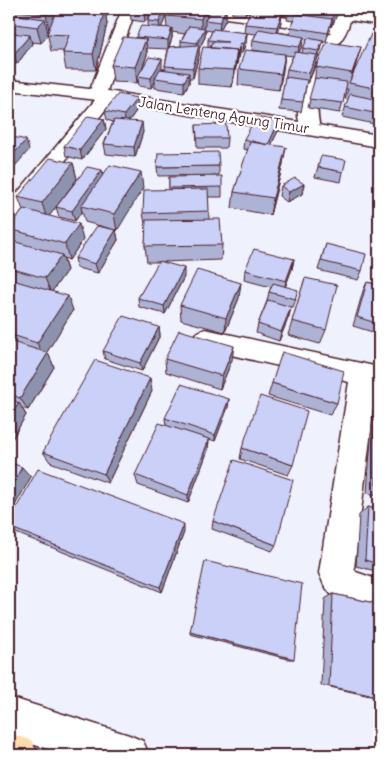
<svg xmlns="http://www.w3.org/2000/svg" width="388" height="764" viewBox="0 0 388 764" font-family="Delius,sans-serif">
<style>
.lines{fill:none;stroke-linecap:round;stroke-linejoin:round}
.minor-casing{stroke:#4a1f2b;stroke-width:3}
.secondary-casing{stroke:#4a1f2b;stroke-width:3}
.primary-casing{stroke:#4a1f2b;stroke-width:3}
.minor{fill:#fff;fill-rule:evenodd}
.secondary{fill:#fff;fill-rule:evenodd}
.primary{fill:#fedbac;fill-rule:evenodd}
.wall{fill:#aeb3d5;stroke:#4a1f2b;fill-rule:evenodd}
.shaded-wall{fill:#8d92ae;stroke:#4a1f2b}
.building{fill:#cad0f8;stroke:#4a1f2b}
.labels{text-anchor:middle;stroke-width:4.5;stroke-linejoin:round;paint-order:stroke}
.far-street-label{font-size:14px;fill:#4a1f2b;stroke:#fff}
</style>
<rect width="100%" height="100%" fill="#eff1fd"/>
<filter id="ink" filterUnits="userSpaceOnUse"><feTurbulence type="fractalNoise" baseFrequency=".02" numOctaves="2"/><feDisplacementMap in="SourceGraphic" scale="10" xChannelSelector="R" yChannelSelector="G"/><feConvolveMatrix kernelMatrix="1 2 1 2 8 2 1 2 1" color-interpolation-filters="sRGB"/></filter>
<g filter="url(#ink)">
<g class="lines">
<defs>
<path id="minor" d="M122 9H136L107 91 113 92 116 96 17 222 9 224V203L95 100 88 95Z
M181 9H220L334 24 337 9H351V11L379 17V25L350 20C348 32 341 40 334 50 318 76 314 100 320 129L318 133 311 135 304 133C285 104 314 56 331 32L188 13 183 12Z
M205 329 374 366 378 374 354 568 356 572 379 580V614L333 597 324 585 319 573 349 382 196 347 192 340 196 333Z
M9 697 129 735 143 741 149 755H67L9 737Z"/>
<path id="secondary" d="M9 80 107 91 379 135V147L107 101 9 90Z"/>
<path id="primary" d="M9 733 32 741 38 755H9Z"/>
</defs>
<!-- minor casing -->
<use href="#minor" class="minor-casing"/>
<!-- secondary casing -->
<use href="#secondary" class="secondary-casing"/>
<!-- primary casing -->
<use href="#primary" class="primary-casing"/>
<!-- minor -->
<use href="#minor" class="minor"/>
<!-- secondary -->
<use href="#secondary" class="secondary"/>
<!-- primary -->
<use href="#primary" class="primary"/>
</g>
<!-- wall -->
<path class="wall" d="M9 9H112L106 17 107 24 96 70H66L63 53V51H51L48 36 41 43 32 42V44L17 64 9 63Z
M131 9H207V16L212 9H227L226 10V19L220 30 244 33 245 24 250 11 251 9H265L264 10 271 11V9H288L285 16 282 15 281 22 278 32 290 34 291 27 293 21 287 20 288 9H339L338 13 330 27 326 42H323L321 50 317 60 316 65 308 83 307 82 301 112 279 110 287 69 293 56 285 55 279 90 238 85 239 69 274 53 252 50 253 40 256 34 247 33 246 43 242 53H239L232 87 198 84V68L208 48V40L212 31 205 30V37L199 49V55L193 78H189V83L184 92 155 88V82L151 88 139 86 138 80 137 83 113 82 111 65 136 37 148 26V21L151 15H150L145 22 131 20 130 10ZM165 17H166L167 28 161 27 165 19ZM172 32 185 34 181 41V46L169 47 172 38ZM303 39 307 40 303 48 302 53 299 52 302 46ZM147 48 168 49 165 66V69H142L147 55Z
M232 9H248L245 15 232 14Z
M357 9H379V13Z
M379 35V125L342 117 348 100 345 99 348 89H346L340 113 308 108 314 83 316 67 361 47 352 77Z
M138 108 129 121 143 132 135 157 106 154 104 144 113 122 107 120 105 111Z
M104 119 106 129 82 160 66 156 64 146Z
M196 125 227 138 226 148H197Z
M278 131 271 145 283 164 270 215 232 208 234 192 248 150 243 149 244 139Z
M73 163 77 179 49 216 83 240 69 260 63 258 67 270 52 291 73 310 46 353H48L54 367 28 410 22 408 26 415 9 444V240L13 241 9 231V228L23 210 18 197Z
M219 166V175L158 176 157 167Z
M318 167 343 172 341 182 315 177Z
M103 175 143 188 116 230 118 240 98 273 77 268 75 258 112 229 85 222 82 211 75 221 59 217 56 207Z
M169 177 222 187V197H208L209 219 222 245 221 260 160 262 184 277 165 314 139 307 138 298 159 262H147L145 246 146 229 143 213 169 190Z
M304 184 302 194 287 202 279 196 281 186Z
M326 244 362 271 358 280 318 270Z
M294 259 292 269 285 287 296 299 293 307H291L289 316 279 341 256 333 258 324 267 301 269 292 271 287 244 280 245 270Z
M305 278 326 330 320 344 288 335Z
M367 282 379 285V334L353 326 363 291Z
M239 298 225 332 181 320 180 305Z
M159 327 160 335 142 371 105 359 103 351Z
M165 359 232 360 220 389 166 372Z
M272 383 337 403 330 415 268 396Z
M152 391 108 483 50 462 43 452Z
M229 399 228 407 215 441 209 439 208 450 188 503 138 485 135 475 166 425 165 418Z
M379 401V496L367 493 373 410Z
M242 448 293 465 288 475 240 459Z
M368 507 379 510V572L356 566 359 515Z
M9 521 184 532 162 592 16 533 9 528Z
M213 521 276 545 272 551 212 529Z
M333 594 379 604V698L321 685 325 599Z
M190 632 294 659H288L190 634Z"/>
<!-- shaded-wall -->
<path class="shaded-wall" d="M51 9H59L49 30 46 14Z
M104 9H112L106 17 107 24 96 70 93 54Z
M146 9H149L150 15 145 22 144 12Z
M165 9V19L160 31 159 22Z
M205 9H207V19L205 20V25L201 35 205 28V37L199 49V55L193 78V68L197 52V43L201 35V19Z
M226 9V19L219 32 220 22Z
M246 9H248L245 15Z
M335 9H339L338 13 331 27 334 11Z
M282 13 281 22 276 37 277 27Z
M45 19 48 34H47L48 36 41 43 37 27Z
M172 28V38L168 49V40Z
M247 33 246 43 242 53 243 44Z
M30 35 32 44 17 64 14 54Z
M304 37 302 46 297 57 299 47Z
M146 39 147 55 139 77 138 76V80L137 83 135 67Z
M323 41 321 50 308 83 309 73Z
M240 43 239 53 237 65V56Z
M361 47 356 63 350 83 352 73Z
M237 50 236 66 232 87 234 70Z
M285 54 283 71 279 90 281 74Z
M162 59V69L157 78H155V82L151 88V78Z
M189 73V83L184 92V82Z
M10 88 15 105 9 110V89Z
M137 98 138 108 126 125 124 115Z
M104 119 106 129 82 160 80 150Z
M279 121 278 131 267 154 268 145Z
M142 122 143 132 135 157 134 147Z
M26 140 29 150 9 173V159Z
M286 147 283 164 270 215 273 198Z
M73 163 77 179 47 219 42 203Z
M102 170 104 180 81 206 82 211 75 221 72 211Z
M141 172 143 188 117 231 114 214Z
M304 184 302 194 287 202 289 192Z
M79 224 83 240 69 260 65 244Z
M116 230 118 240 98 273 95 264Z
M62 255 67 270 51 293 45 278Z
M294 259 292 269 284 290 286 281Z
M184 268V277L165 314 164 306Z
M241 283 239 298 225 332 226 318Z
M68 296 73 310 44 357 37 343Z
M291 307 289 316 279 341 281 332Z
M159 327 160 335 142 371 140 363Z
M234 346 232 360 220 389 222 376Z
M48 353 54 367 28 410 20 398Z
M150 378 152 391 108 483 104 474Z
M229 399 228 407 215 441V435Z
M19 403 26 415 9 444V418Z
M209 439 208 450 188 503V495Z
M22 467 31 477 9 516V491Z
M184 524V532L162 592 160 587Z"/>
<!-- building -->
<path class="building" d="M9 9H51L46 14 9 10Z
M57 9H105L93 54 63 53 69 35 47 34Z
M131 9H146L144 12 130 10Z
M154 9H165L159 22 148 21Z
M170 9H205L201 19 166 16Z
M212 9H226L220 22 205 20Z
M251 9 282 13 277 27 245 24Z
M319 9H335L334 11Z
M9 14 45 19 37 27 9 23Z
M296 14 332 19 328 33 291 27Z
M141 26 172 28 168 40 136 37Z
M189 26 205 28 197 43 181 41Z
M213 29 247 33 243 44 240 43 237 56V50L210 48 212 42H228L208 40Z
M259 29 304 37 299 47 253 40Z
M12 33 30 35 14 54H9V37Z
M371 34 379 35V89L349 83Z
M123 37 146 39 135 67 111 65Z
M308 38 323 41 318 51 303 48Z
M327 42 361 47 352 73 316 67Z
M199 45 193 68 165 66 169 47Z
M203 47 237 50 234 70 198 68Z
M245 50 285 54 281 74 239 69Z
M295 52 317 55 309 73 287 69Z
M149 57 162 59 151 78 138 76Z
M160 69 189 73 184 82 155 78Z
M285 77 307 80 303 102 281 100Z
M315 78 347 82 343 103 309 99Z
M118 94 137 98 124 115 105 111Z
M350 94 379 100V114L345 107Z
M88 116 104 119 80 150 64 146Z
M256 117 279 121 268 145 244 139Z
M114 120 142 122 134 147 104 144Z
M226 124 227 138H197L196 125Z
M9 136 26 140 9 159Z
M250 142 286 147 273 198 234 192Z
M218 152 219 166 157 167 158 153Z
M321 156 346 160 343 172 318 167Z
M50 158 73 163 42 203 18 197Z
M110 165 141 172 114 214 81 206Z
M87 167 102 170 72 211 56 207Z
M222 176V187L169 188V177Z
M295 178 304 184 289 192 281 186Z
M208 189 209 211 143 213 144 190Z
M24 209 79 224 65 244 9 229V228Z
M220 219 222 245 145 246 146 220Z
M97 226 116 230 95 264 75 258Z
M9 240 62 255 45 278 9 268Z
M326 244 366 254 362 271 321 261Z
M254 249 294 259 286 281 245 270Z
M159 261 184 268 164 306 138 298Z
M197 270 241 283 226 318 180 305Z
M305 278 337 285 326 330 292 321Z
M9 279 68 296 37 343 9 334Z
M367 282 379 285V324L357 317Z
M273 283 298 290 295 299 269 292Z
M268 300 291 307 281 332 258 324Z
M123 316 159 327 140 363 103 351Z
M179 330 234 346 222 376 165 359Z
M9 341 48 353 20 398 9 394Z
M282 352 344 371 337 403 272 383Z
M95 360 150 378 104 474 43 452Z
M181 384 229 399 215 435 165 418Z
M260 396 307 411 293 465 242 448Z
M9 399 19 403 9 418Z
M159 423 209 439 188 495 135 475Z
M379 436V485L376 484Z
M234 460 293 480 276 545 213 521Z
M9 462 22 467 9 491Z
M38 469 184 524 160 587 9 527V521Z
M368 507 379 510V564L365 560Z
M205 561 302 584 294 659 190 632Z
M333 594 379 604V697L329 686Z"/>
</g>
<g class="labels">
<!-- far-street labels -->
<g class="far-street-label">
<text transform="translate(224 115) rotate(9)" y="5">Jalan Lenteng Agung Timur</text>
</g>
</g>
<!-- margin -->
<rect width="388" height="764" fill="none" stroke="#fff" stroke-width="30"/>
<rect x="15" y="15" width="358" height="734" fill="none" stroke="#4a1f2b" stroke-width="2" filter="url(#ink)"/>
</svg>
